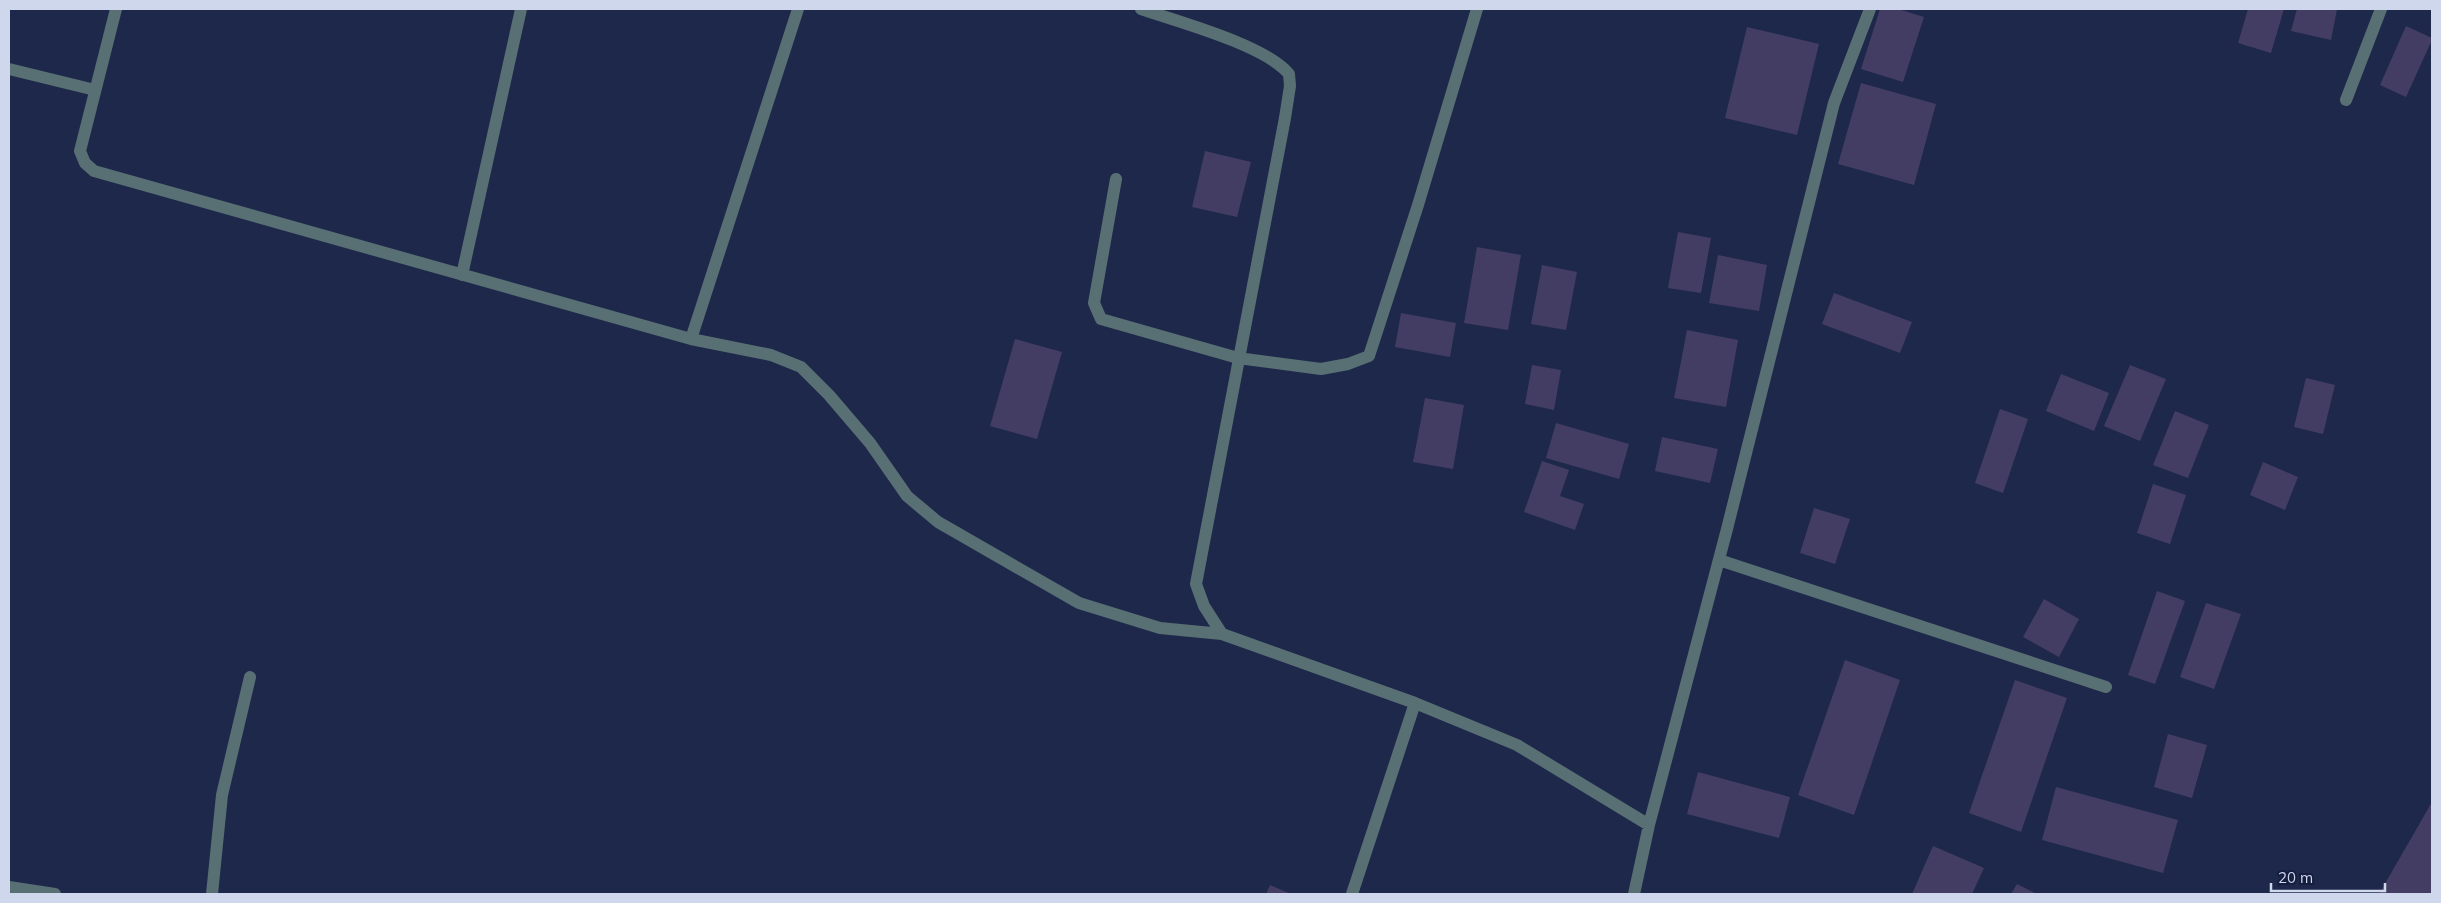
<svg xmlns="http://www.w3.org/2000/svg" width="2441" height="903" viewBox="0 0 2441 903" font-family="Mulish,sans-serif">
<style>
.building{fill:#433d63}
.lines{fill:none;stroke-linecap:round;stroke-linejoin:round}
.minor{stroke:#587074;stroke-width:12}
</style>
<rect width="100%" height="100%" fill="#1e284a"/>
<!-- building -->
<path class="building" d="M1880 9H1898L1924 17 1903 82 1861 69Z
M2248 9H2284L2271 53 2238 43Z
M2297 9H2337L2331 40 2291 31Z
M2406 26 2432 38V40L2406 97 2380 85Z
M1747 27 1819 44 1797 135 1725 118Z
M1861 83 1936 104 1914 185 1838 164Z
M1205 151 1251 162 1237 217 1192 207Z
M1678 232 1711 238 1701 293 1668 288Z
M1477 247 1521 255 1508 330 1464 323Z
M1718 255 1767 265 1759 311 1709 303Z
M1542 265 1577 272 1566 330 1531 324Z
M1834 293 1912 322 1900 353 1822 324Z
M1401 313 1456 323 1450 357 1395 347Z
M1687 330 1738 340 1726 407 1674 398Z
M1015 339 1062 352 1037 439 990 426Z
M1532 365 1561 370 1554 410 1525 404Z
M2130 365 2166 379 2140 441 2104 426Z
M2061 374 2109 393 2094 431 2046 411Z
M2306 378 2335 385 2323 434 2294 427Z
M1425 398 1464 405 1453 469 1413 462Z
M2000 409 2028 419 2003 493 1975 483Z
M2175 411 2209 425 2188 478 2153 465Z
M1556 423 1629 444 1619 479 1546 458Z
M1662 437 1718 449 1710 483 1655 471Z
M1542 461 1569 470 1560 496 1584 504 1575 530 1524 512Z
M2263 462 2298 477 2285 510 2250 495Z
M2153 484 2186 495 2170 544 2137 533Z
M1814 508 1850 519 1835 564 1800 553Z
M2157 591 2185 601 2155 684 2128 675Z
M2044 599 2079 619 2059 657 2023 637Z
M2206 603 2241 614 2214 689 2180 677Z
M1845 660 1900 680 1854 815 1798 795Z
M2015 680 2067 698 2021 832 1969 813Z
M2168 734 2207 745 2192 798 2154 787Z
M1698 772 1790 797 1779 838 1687 814Z
M2056 787 2178 820 2163 873 2042 840Z
M2432 802V894H2379Z
M1933 846 1984 868 1972 894H1912Z
M2017 884 2037 894H2011Z
M1270 885 1291 894H1266Z"/>
<g class="lines">
<!-- minor -->
<path class="minor" d="M116 9 80 151 85 163 94 171 691 339 771 355 801 367 829 395 870 443 907 496 938 522 1079 603 1160 628 1222 634
M1141 9C1179 22 1265 45 1289 74L1290 86 1285 118 1196 584 1204 606 1222 634 1415 703 1517 745 1649 825
M9 69 95 90
M2346 100 2381 9
M1116 179 1094 303 1101 319 1238 358 1321 369 1348 364 1369 356 1418 205 1477 9
M462 275 521 9
M691 339 798 9
M1719 560 2106 687
M9 887 55 894
M212 894 222 795 250 677
M1352 894 1415 703
M1634 894 1649 825 1727 529 1834 103 1870 9"/>
</g>
<!-- border -->
<rect width="2441" height="903" fill="none" stroke="#cfd7ed" stroke-width="20"/>
<!-- scale -->
<path d="M2271 883v8h114v-8" fill="none" stroke="#cfd7ed" stroke-width="2.5"/>
<text x="2278" y="883" font-size="15" fill="#cfd7ed" stroke="#151e3f" stroke-width="4" paint-order="stroke">20 m</text>
</svg>
